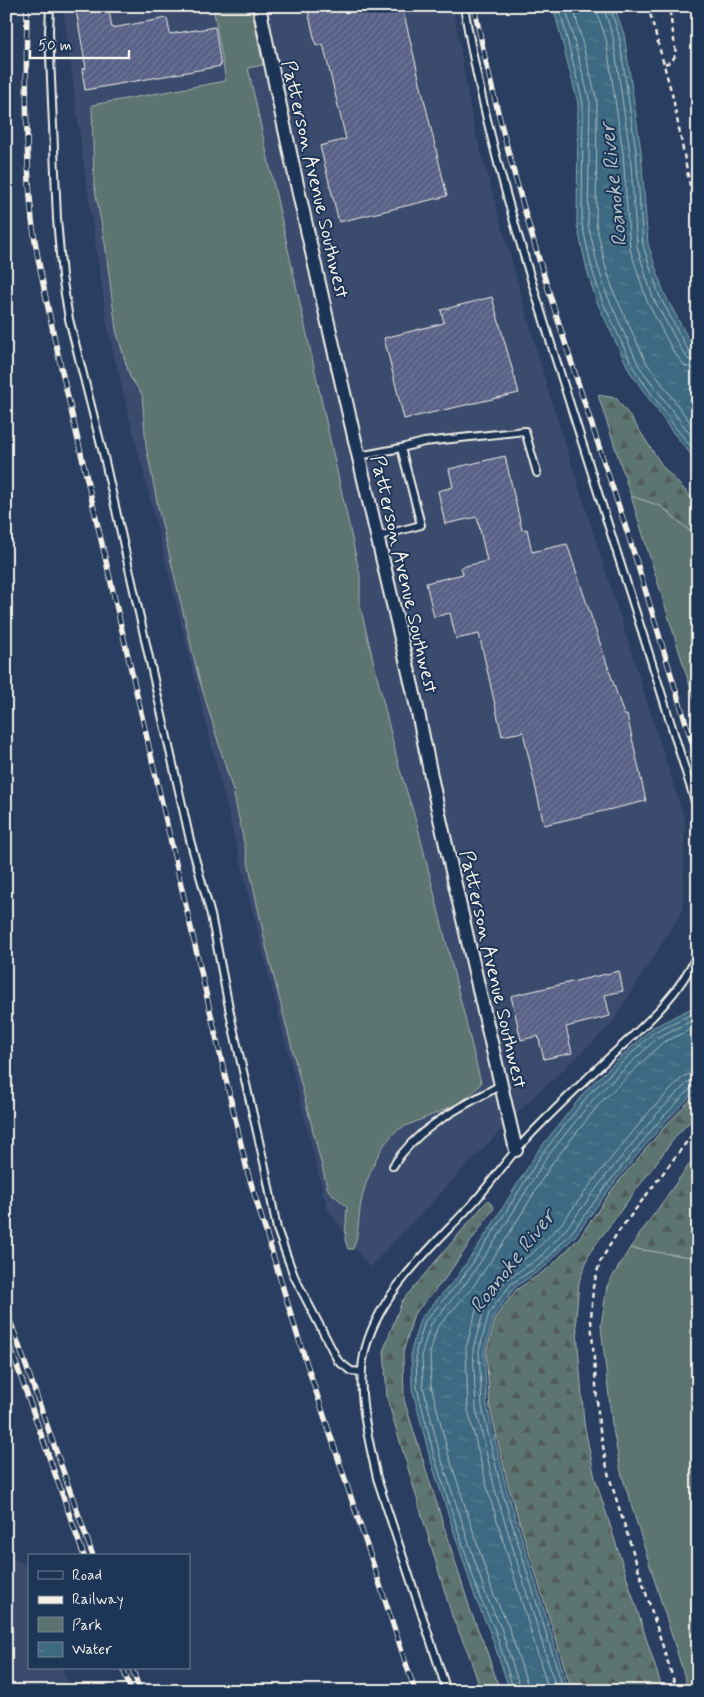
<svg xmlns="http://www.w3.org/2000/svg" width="704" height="1697" viewBox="0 0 704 1697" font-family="Mynerve,sans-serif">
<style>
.built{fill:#3b4b6e}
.green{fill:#5b7471;stroke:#a8b2ac}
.forest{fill:url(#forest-firs);stroke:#a8b2ac}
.water{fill:url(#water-ripples);stroke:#87a0ab}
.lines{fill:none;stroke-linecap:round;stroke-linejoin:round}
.shore{stroke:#abbbbf;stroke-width:1}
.building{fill:url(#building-hatch);stroke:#f4f1e8}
.lane-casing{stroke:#f4f1e8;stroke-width:10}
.street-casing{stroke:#f4f1e8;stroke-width:16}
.path{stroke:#f4f1e8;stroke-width:2.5;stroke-dasharray:5 4;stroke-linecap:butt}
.lane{stroke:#1d3557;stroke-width:6}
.street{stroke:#1d3557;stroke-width:12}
.rail-casing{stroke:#f4f1e8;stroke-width:5.5}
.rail{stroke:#1d3557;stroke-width:4;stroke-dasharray:11;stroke-linecap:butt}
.labels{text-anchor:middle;stroke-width:4;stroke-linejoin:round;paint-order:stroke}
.street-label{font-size:20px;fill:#f4f1e8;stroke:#1d3557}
.water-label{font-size:21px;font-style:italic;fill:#b4c2c4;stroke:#1d3557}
</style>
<defs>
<pattern id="forest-firs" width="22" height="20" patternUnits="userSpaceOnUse" patternTransform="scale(1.25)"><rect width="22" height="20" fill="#5b7471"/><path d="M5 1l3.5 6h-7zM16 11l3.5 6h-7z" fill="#515c59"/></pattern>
<pattern id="water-ripples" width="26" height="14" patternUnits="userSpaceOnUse" patternTransform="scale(1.25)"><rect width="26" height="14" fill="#3e6a82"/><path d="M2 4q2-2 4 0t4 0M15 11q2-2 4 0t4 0" fill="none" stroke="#5a8094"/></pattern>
<pattern id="building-hatch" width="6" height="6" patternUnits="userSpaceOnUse" patternTransform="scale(1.25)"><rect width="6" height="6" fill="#586187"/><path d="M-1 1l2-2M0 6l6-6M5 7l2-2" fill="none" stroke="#717898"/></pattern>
</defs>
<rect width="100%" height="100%" fill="#293e61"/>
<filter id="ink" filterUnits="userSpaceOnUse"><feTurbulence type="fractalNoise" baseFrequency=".02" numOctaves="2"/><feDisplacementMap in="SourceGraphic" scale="10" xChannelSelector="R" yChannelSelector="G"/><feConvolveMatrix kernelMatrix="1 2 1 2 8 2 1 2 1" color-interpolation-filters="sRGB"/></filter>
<g filter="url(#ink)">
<!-- built -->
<path class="built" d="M63 6H453L473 124 548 390 685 821 683 910 610 1026 522 1108 369 1268 327 1208 109 335 82 153Z
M6 1555 29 1567V1668H63L69 1691H6Z"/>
<!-- green -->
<path class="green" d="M213 6H251L263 65 248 68 360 575V606L399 767 417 824 481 1083C470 1101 439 1112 420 1120 411 1124 400 1127 393 1134 377 1150 365 1182 361 1203 358 1219 359 1234 353 1249H348L345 1240 347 1207 328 1190 266 946 233 791 198 675 158 507 146 446 142 394 130 377 116 330 105 243 94 184 92 105 226 81Z
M631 496 661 506 698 538V712Z
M630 1248 698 1258V1691H689L621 1472 612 1424 601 1326 607 1286Z"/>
<!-- forest -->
<path class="forest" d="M598 395 616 398 632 419 663 467 698 504V538L661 506 631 496Z
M698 1092V1113L676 1136 590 1252 579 1282 576 1318 584 1423 595 1478 663 1691H572L508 1485 490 1408 486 1352 496 1316 516 1290 549 1268 579 1238 614 1187 666 1125Z
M698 1154V1258L630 1248 693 1159Z
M488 1200 494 1208 444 1280 414 1314 403 1353 404 1400 471 1612 486 1649 500 1691H481L469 1655 452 1616 387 1398 384 1349 402 1301Z"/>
<!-- water -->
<path class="water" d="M553 6H614L624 34 641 151 648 244 664 293 690 342 698 354V463L671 430 630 372 596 300 587 270 577 225 578 103Z
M698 1005V1088L664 1123 613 1184 576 1235 546 1266 515 1287 494 1315 484 1352 487 1406 506 1487 569 1691H510L490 1632 476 1600 430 1458 412 1388 411 1351 420 1319 457 1277 490 1228 538 1151 587 1089 652 1028Z"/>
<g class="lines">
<!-- shore -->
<path class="shore" d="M559 6 583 103 582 224 592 269 601 298 634 369 675 427 698 455
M565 6 590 102 588 224 598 267 607 295 639 366 698 445
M573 6 597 101 596 223 605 265 614 293 646 362 698 433
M596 6 597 13 606 39 623 153 630 249 647 301 673 351 685 366 698 370
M603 6 613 37 630 152 637 247 653 298 680 347 688 359 698 363
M610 6 619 36 636 151 643 245 659 295 685 345 692 355 698 356
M514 1691 495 1630 480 1598 434 1456 417 1387 416 1351 425 1321 461 1280 494 1231 542 1154 590 1093 654 1032 698 1011
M521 1691 501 1628 486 1595 440 1455 423 1386 422 1352 431 1324 466 1283 499 1235 547 1157 595 1097 658 1037 698 1018
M528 1691 527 1683 508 1625 493 1593 448 1453 431 1385 430 1353 437 1328 472 1288 506 1239 553 1162 601 1102 662 1043 698 1026
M549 1691 488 1491 468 1410 466 1348 477 1307 501 1275 534 1252 562 1223 599 1173 650 1111 684 1076 698 1072
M557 1691 495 1490 476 1408 473 1349 484 1310 506 1280 539 1258 567 1228 605 1177 655 1116 688 1082 698 1079
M564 1691 501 1488 482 1407 479 1351 489 1313 511 1284 543 1263 572 1232 610 1181 660 1120 692 1087 698 1085"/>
</g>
<!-- building -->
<path class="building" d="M97 6H108L112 28 167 18 170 34 215 27 221 66 85 90 82 69 86 68 76 10Z
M307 6H402L447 196 339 222 320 146 346 139 323 44 316 46Z
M492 297 519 393 404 419 384 338 444 323 441 310Z
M505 456 522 530 527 529 532 552 567 544 624 715H627L646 801 544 825 523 732 502 736 479 634 456 639 450 613 434 617 426 583 463 574 461 567 487 561 477 517 445 524 438 491 453 487 449 469Z
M619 971 623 991 605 995 610 1016 566 1027 572 1053 544 1059 538 1036 521 1040 511 996Z"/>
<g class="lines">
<defs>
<path id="lane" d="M50 6 49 32 57 219 62 276 69 319 104 457 190 840 211 915 232 1023 265 1167 277 1229 294 1276 338 1361 351 1371 362 1372
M464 6C486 141 528 271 569 401 612 537 656 674 698 811
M401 448 424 442 525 431 537 473
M359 456 401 448 421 525 376 537
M393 1166C418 1126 461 1107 501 1085
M447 1691 377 1478C369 1441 356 1392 364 1355 376 1294 435 1245 475 1201 490 1184 503 1165 518 1148 543 1120 571 1094 598 1068 635 1033 678 1000 698 952"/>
<path id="street" d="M259 6C306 235 360 462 413 690 423 734 431 779 441 823 465 932 491 1041 516 1150"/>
</defs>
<!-- lane casing -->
<use href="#lane" class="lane-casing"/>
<!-- street casing -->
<use href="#street" class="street-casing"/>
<!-- path -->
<path class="path" d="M648 6 673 98 698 227
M665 64 672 61 676 54 669 6
M677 1691 608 1473 599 1425 591 1320 593 1287 600 1262 616 1235 698 1127"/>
<!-- lane -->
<use href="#lane" class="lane"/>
<!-- street -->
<use href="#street" class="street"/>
<defs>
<path id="rail" d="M27 6C26 78 25 149 32 220 37 261 47 301 55 341L247 1170 297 1334 415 1691
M474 6C509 181 567 350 623 519 649 599 672 681 698 761
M6 1309 93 1556
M6 1335 84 1556
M123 1668 131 1691
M132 1668 140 1691"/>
</defs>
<!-- rail casing -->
<use href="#rail" class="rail-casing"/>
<!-- rail -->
<use href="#rail" class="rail"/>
</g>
</g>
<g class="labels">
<!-- street labels -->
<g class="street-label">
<text transform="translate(316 179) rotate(77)" y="7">Patterson Avenue Southwest</text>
<text transform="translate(405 574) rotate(77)" y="7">Patterson Avenue Southwest</text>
<text transform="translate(494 969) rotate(77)" y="7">Patterson Avenue Southwest</text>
</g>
<!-- water labels -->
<g class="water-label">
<text transform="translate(613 185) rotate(-96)" y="7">Roanoke River</text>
<text transform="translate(512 1261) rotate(-52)" y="7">Roanoke River</text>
</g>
</g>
<!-- margin -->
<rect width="704" height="1697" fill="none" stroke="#1d3557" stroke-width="25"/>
<rect x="12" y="12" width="679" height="1672" fill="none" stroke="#f4f1e8" stroke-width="2" filter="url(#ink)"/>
<!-- legend -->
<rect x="28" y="1554" width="162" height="115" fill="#1d3557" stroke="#738091"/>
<rect x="38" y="1571" width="25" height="8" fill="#1d3557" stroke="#738091"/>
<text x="72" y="1580" font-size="15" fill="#f4f1e8">Road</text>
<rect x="38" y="1596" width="25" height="8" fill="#f4f1e8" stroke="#738091"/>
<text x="72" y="1604" font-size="15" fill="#f4f1e8">Railway</text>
<rect x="38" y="1617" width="25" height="15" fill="#5b7471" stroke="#738091"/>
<text x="72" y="1630" font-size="15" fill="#f4f1e8">Park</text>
<rect x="38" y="1642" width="25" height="15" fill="url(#water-ripples)" stroke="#738091"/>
<text x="72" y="1654" font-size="15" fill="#f4f1e8">Water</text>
<!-- scale -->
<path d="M30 50v8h99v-8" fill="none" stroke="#f4f1e8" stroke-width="2.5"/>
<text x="38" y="50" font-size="15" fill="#f4f1e8" stroke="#1d3557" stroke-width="4" paint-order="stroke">50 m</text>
</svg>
